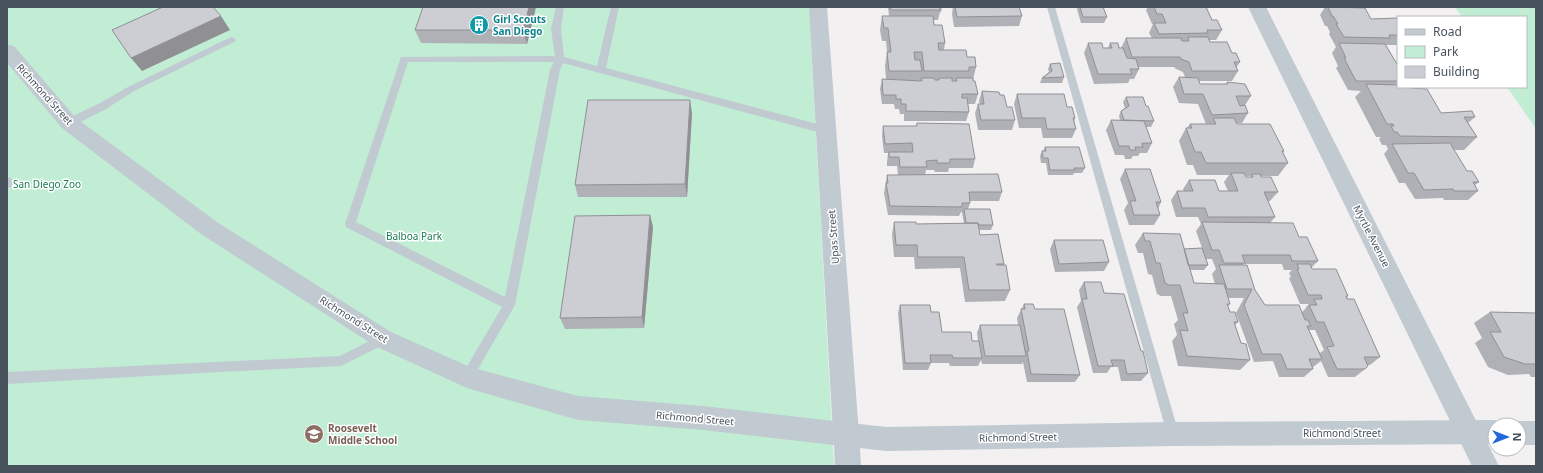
<svg xmlns="http://www.w3.org/2000/svg" width="1543" height="473" viewBox="0 0 1543 473" font-family="'Noto Sans',sans-serif">
<style>
.green{fill:#c0edd4}
.lines{fill:none;stroke-linecap:round;stroke-linejoin:round}
.service{fill:#c1c9d1;fill-rule:evenodd}
.minor{fill:#c1c9d1;fill-rule:evenodd}
.tertiary{fill:#c1c9d1;fill-rule:evenodd}
.wall{fill:#b0b1b6;fill-rule:evenodd}
.shaded-wall{fill:#909094}
.building{fill:#cdced4;stroke:#909094}
.labels{text-anchor:middle;stroke-width:3;stroke-linejoin:round;paint-order:stroke}
.culture-label{font-size:10px;font-weight:bold;fill:#0d838f;stroke:#fff;text-anchor:start}
.street-label{font-size:10px;fill:#48525c;stroke:#fff}
.park-label{font-size:10px;fill:#1c7b51;stroke:#fff}
.education-label{font-size:10px;font-weight:bold;fill:#785e54;stroke:#fff;text-anchor:start}
</style>
<rect width="100%" height="100%" fill="#f2f0f0"/>
<!-- green -->
<path class="green" d="M7 7H809L834 466H7Z
M1455 7H1536V129L1507 87H1526V17H1462Z"/>
<g class="lines">
<!-- service -->
<path class="service" d="M556 7H564L561 29 564 57 597 66 611 7H619L606 68 825 126 829 127 830 130 829 133 825 134 563 63 560 70 515 305 471 381 467 383 463 381 461 377 463 373 502 307 346 227 345 224 401 57 555 56 551 29ZM408 62H554L550 70 505 297 356 222Z
M1047 7H1055L1179 434 1178 438 1173 440 1168 438 1167 434Z
M231 37 234 38 236 40 234 42 134 91 106 109 73 126H65L64 123 65 120 100 103 128 87Z
M7 177 11 178 12 184 11 187 7 188Z
M383 334 387 335 389 339 387 343 341 366 219 372 7 384V372L340 356Z"/>
<!-- minor -->
<path class="minor" d="M809 7H827L859 434 855 443 846 446 837 443 833 434Z
M1248 7H1266L1499 466H1472Z"/>
<!-- tertiary -->
<path class="tertiary" d="M7 45 14 46 76 118 217 222 391 332 470 367 578 396 703 406 886 427 1173 422 1495 420 1505 425H1495V444L1173 446 886 451 860 448 861 466H835L834 445 703 430 578 420 467 388 375 346 201 234 62 128 7 63Z
M1519 421H1536V445H1519V425H1510Z"/>
</g>
<!-- wall -->
<path class="wall" d="M536 7 527 44 421 43 415 30Z
M888 7H942L941 12H940L938 20H934V25L945 43 944 50 967 57 976 67 973 80 978 94 975 104H968L969 112 966 121H904V114H900L899 109H895L894 104H882L880 89 882 79H886L885 66 887 52 886 41H882L880 30 882 16H889Z
M953 7H1019L1022 16 1019 26 954 27 952 14Z
M1078 7H1103L1107 17 1104 23H1081L1077 9Z
M1148 7H1206L1212 20 1222 30 1216 40H1209L1210 42 1232 53 1240 62 1236 68 1238 71 1232 81H1199L1200 84H1226L1227 82 1251 96 1245 105 1248 113 1242 123H1236L1237 124 1284 151 1283 153 1288 163 1278 176H1261V177L1278 192 1270 201H1268L1275 217 1270 223 1299 237 1318 261 1312 267V269L1348 296 1347 297 1380 357 1370 365H1367L1365 369 1355 377H1328L1321 361 1313 367H1312L1313 369 1304 377H1279L1273 361 1254 362 1236 313 1244 298H1228L1230 304 1228 306 1230 312 1238 322 1235 325 1241 343 1250 360 1240 370 1178 366 1172 341 1177 335 1174 324 1178 320 1171 296H1161L1157 294 1152 275 1148 274 1143 253H1138L1135 245 1143 233 1184 249 1202 248 1196 231 1201 224 1198 217H1176L1171 200 1177 191H1184L1183 189 1189 180 1219 191H1228L1224 182 1229 175H1197L1193 165H1187L1179 141 1186 128H1187L1190 124H1206L1198 104 1179 103 1173 87 1179 77H1185L1183 72 1176 69 1174 67H1138L1139 69 1134 79H1130L1128 83 1094 84 1084 53 1088 43 1103 48H1108L1110 43 1119 48H1121L1126 38H1152L1149 33 1153 24H1152L1146 10ZM1245 176H1251L1250 177H1246ZM1206 259H1212L1216 269 1212 274 1215 284 1194 283 1190 270H1204L1208 265ZM1244 264H1282L1284 270H1292L1289 273 1291 277 1289 278 1300 304H1309L1306 307V308L1302 312 1265 305 1255 290 1243 265ZM1309 330H1315L1324 350 1320 353Z
M1325 7H1341L1371 19 1398 18V45H1386L1398 66V87L1410 88 1441 113 1475 117 1468 123 1477 137 1464 150H1454L1467 171 1479 182 1475 185 1478 191 1468 200H1444L1443 198 1415 199 1405 183H1399L1384 154 1388 149 1386 145H1382L1379 139 1381 137H1376L1355 97 1361 91 1348 90 1336 68 1338 66 1332 53 1336 47 1329 34 1330 32 1327 26H1325L1320 15Z
M1050 64 1064 77 1062 83H1040L1042 78 1049 72 1048 69Z
M982 91 1000 95 1015 120 1012 130H978L975 113 978 104H980L979 101Z
M1017 94 1067 107 1075 118 1074 122 1076 129 1072 138H1043L1041 128H1019L1014 104Z
M1126 97 1146 106 1154 121 1151 127H1146L1152 143 1147 153H1140L1138 156H1133L1131 159H1125L1124 155H1115L1106 130 1111 120H1120L1119 116 1121 111 1125 108 1123 102Z
M692 113 687 197H578L575 185Z
M917 123 975 159 973 168H949L948 172H935L934 170H926L925 175 1002 192 999 201H970V203L968 209 993 225 991 230H979L980 235 1004 264V265L1010 290 1005 301 965 302 960 268 915 269 914 257H894L892 234 894 222 916 224 964 223 962 213V212H961L959 216 888 215 884 193 887 175H898L897 166H887V162L888 153H884L882 136 883 126H916Z
M1045 147 1085 168 1082 173H1074L1073 175H1048L1046 163H1041L1040 156 1042 151H1043Z
M1125 169 1161 202 1158 209 1160 215 1154 225H1129L1124 210 1128 203 1120 179Z
M650 215 653 227 644 328 565 329 560 318Z
M1054 240 1109 262 1104 271 1055 272 1050 249Z
M1084 282 1104 293 1148 373 1141 381H1121L1118 367H1111L1107 373H1093L1077 307 1081 301 1079 290Z
M1024 304 1035 309 1080 375 1075 382H1027L1023 362 1022 364H982L981 360 978 366H950L949 363H931L928 370H903L898 313 900 305 931 312 942 332 972 341H978L977 333 980 325H1018L1017 318Z
M1490 312 1536 313V377H1531L1529 374 1508 375 1488 367 1475 343 1482 338 1474 323Z"/>
<!-- shaded-wall -->
<path class="shaded-wall" d="M529 7H536L527 44 523 30Z
M221 16 230 30 142 71 131 58Z
M690 100 692 113 687 197 685 184Z
M650 215 653 227 644 328 642 317Z"/>
<!-- building -->
<path class="building" d="M163 7H213L221 16 131 58 112 30Z
M423 7H529L523 30H415Z
M890 7H940V10H891Z
M955 7H1019L1022 16 957 17Z
M1080 7H1103L1107 17H1083Z
M1154 7H1206L1212 20H1217L1222 30H1207L1208 33 1159 34 1154 23H1166L1162 14H1157Z
M1328 7 1365 8 1371 19 1398 18V35H1389L1390 38 1344 37 1336 24H1338L1333 16H1332Z
M882 16H933L934 25H942L945 43H938L939 50H966L967 57H975L976 67H969V71H924L922 52H914L915 60H920L922 71H889L887 52H891L888 28H884Z
M1188 37H1208L1210 42H1227L1232 53H1236L1240 62H1234L1238 71H1192L1189 62 1181 59 1180 57H1132L1126 38H1181L1182 41H1189Z
M1088 43H1102L1103 48H1112L1110 43H1118L1119 48H1123L1127 58 1136 59 1139 69H1130L1132 74H1098Z
M1339 43 1385 44 1398 66V81H1356L1344 58H1346Z
M1060 63 1064 77 1042 78 1052 71 1050 64Z
M1179 77 1198 78 1200 84H1228L1227 82 1245 84 1251 96H1236L1240 106 1245 105 1248 113 1212 115 1203 94H1184Z
M921 78H934L935 80H939V78H952V81H957L956 78H973V81H975L978 94H962V98H967L969 112 906 111V104H901V99H896V95H883L882 79 922 81Z
M1366 84 1398 85V87H1410V88L1427 89 1441 113 1472 111 1475 117H1464L1477 137 1400 136 1397 132H1394L1391 126H1394L1393 124H1387Z
M982 91 999 92 1000 95H1004L1007 107H1012L1015 120H981L978 104H984Z
M1017 94H1064L1067 107H1072L1075 118H1073L1076 129H1047L1045 118H1022Z
M1126 97H1143L1146 106H1148L1154 121 1124 120 1121 111 1129 106Z
M588 100H690L685 184 575 185Z
M1213 118H1234L1237 124H1270L1284 151H1282L1288 163H1206L1201 152H1195L1186 128H1192L1190 124H1216Z
M1111 120 1144 121 1152 143H1142L1143 147H1135L1136 150H1130L1129 146H1119Z
M917 123 969 124 975 159H950V163H937V160L926 161 927 167H900L899 157H889V152H913L912 143 885 144 883 126H917Z
M1450 143 1467 171H1472L1479 182H1473L1478 191H1454L1453 189 1424 190 1414 173H1408L1392 144Z
M1045 147H1079L1085 168H1074L1075 170H1050L1048 158H1043L1042 151H1046Z
M1125 169H1150L1161 202H1156L1160 215H1134L1130 201H1136Z
M1231 173H1244L1246 177H1253L1252 174H1260L1261 177H1271L1278 192H1264L1275 217H1208L1205 208H1182L1177 191H1193L1189 180H1215L1219 191H1238Z
M998 174 1002 192H969L970 203H962V207L890 206 886 183H888L887 175Z
M964 209H990L993 225H978V223H966Z
M650 215 642 317 560 318 575 216Z
M894 222H916V224L978 223 980 235 998 234 1004 264H996L997 265H1006L1010 290H969L964 257H918L917 245H896Z
M1202 222 1293 223 1299 237H1307L1318 261H1292L1290 255H1242L1245 263H1224L1219 250H1212Z
M1143 233 1180 234 1194 283 1224 284 1230 304H1227L1230 312H1235L1238 322H1234L1241 343 1246 344 1250 360 1187 356 1180 330 1188 331 1183 313H1188L1180 285H1169L1165 283 1160 263H1156L1150 241H1145Z
M1054 240H1103L1109 262 1059 264Z
M1202 248 1208 265H1188L1184 249Z
M1297 264H1310L1312 269H1336L1348 296H1346L1347 299H1354L1380 357H1364L1368 366 1365 369H1337L1327 347 1334 346 1324 322H1317L1309 305H1317L1314 299H1322L1321 295H1308L1297 269H1299Z
M1219 265H1247L1255 290 1265 305H1299L1305 320H1308L1311 326H1307L1322 359H1309L1313 369H1287L1281 354H1262L1244 305 1252 289H1227Z
M1084 282H1101L1104 293 1124 294 1141 351H1143L1148 373 1127 374 1124 360H1111L1113 366H1098L1082 299H1087Z
M1024 304H1033L1035 309H1064L1080 375 1031 374 1027 351H1029L1021 309H1025Z
M900 305H930L931 312H939L942 332H971L972 341H979L982 358H953L952 355H930L931 363H905Z
M1490 312 1536 313V364H1525L1504 357 1490 332H1501Z
M980 325H1020L1026 356H985Z"/>
<!-- icons -->
<defs>
<symbol id="building-disc" viewBox="-11 -11 22 22"><circle r="9.5" fill="#0f9aa8" stroke="#fff"/><path d="M-4-6H4V6H1V3H-1V6H-4ZM-2.5-4.3h1.7v1.8h-1.7ZM.8-4.3h1.7v1.8H.8ZM-2.5-1h1.7V.8h-1.7ZM.8-1h1.7V.8H.8Z" fill="#fff"/></symbol>
<symbol id="school-disc" viewBox="-11 -11 22 22"><circle r="9.5" fill="#8d6e63" stroke="#fff"/><path d="M0-5L7-2L0 1L-7-2ZM-4 1L0 2.5L4 1V4Q0 6-4 4Z" fill="#fff"/></symbol>
</defs>
<g fill-rule="evenodd">
<use href="#building-disc" x="468" y="14" width="22" height="22"/>
<use href="#school-disc" x="303" y="423" width="22" height="22"/>
</g>
<g class="labels">
<!-- culture labels -->
<g class="culture-label">
<text x="493" y="23">Girl Scouts<tspan x="493" dy="12">San Diego</tspan></text>
</g>
<!-- street labels -->
<g class="street-label">
<text transform="translate(45 94) rotate(48)" y="4">Richmond Street</text>
<text transform="translate(1372 236) rotate(63)" y="4">Myrtle Avenue</text>
<text transform="translate(833 237) rotate(-94)" y="4">Upas Street</text>
<text transform="translate(354 319) rotate(32)" y="4">Richmond Street</text>
<text transform="translate(695 418) rotate(5)" y="4">Richmond Street</text>
<text x="1342" y="437">Richmond Street</text>
<text transform="translate(1018 437) rotate(-1)" y="4">Richmond Street</text>
</g>
<!-- park labels -->
<g class="park-label">
<text x="47" y="188">San Diego Zoo</text>
<text x="414" y="240">Balboa Park</text>
</g>
<!-- education labels -->
<g class="education-label">
<text x="328" y="432">Roosevelt<tspan x="328" dy="12">Middle School</tspan></text>
</g>
</g>
<!-- border -->
<rect width="1543" height="473" fill="none" stroke="#48525c" stroke-width="16"/>
<!-- legend -->
<rect x="1397" y="16" width="130" height="72" fill="#ffffff" stroke="#b6babe"/>
<rect x="1405" y="29" width="20" height="6" fill="#c1c9d1" stroke="#b6babe"/>
<text x="1433" y="36" font-size="12" fill="#48525c">Road</text>
<rect x="1405" y="46" width="20" height="12" fill="#c0edd4" stroke="#b6babe"/>
<text x="1433" y="56" font-size="12" fill="#48525c">Park</text>
<rect x="1405" y="66" width="20" height="12" fill="#cdced4" stroke="#b6babe"/>
<text x="1433" y="76" font-size="12" fill="#48525c">Building</text>
<!-- north arrow -->
<g transform="translate(1507 437) rotate(90)"><circle r="19" fill="#ffffff" stroke="#b6babe"/>
<path d="M0-3L7 15L0 10L-7 15Z" fill="#2267da"/>
<text y="-6" font-size="11" font-weight="bold" text-anchor="middle" fill="#48525c">N</text>
</g>
</svg>
